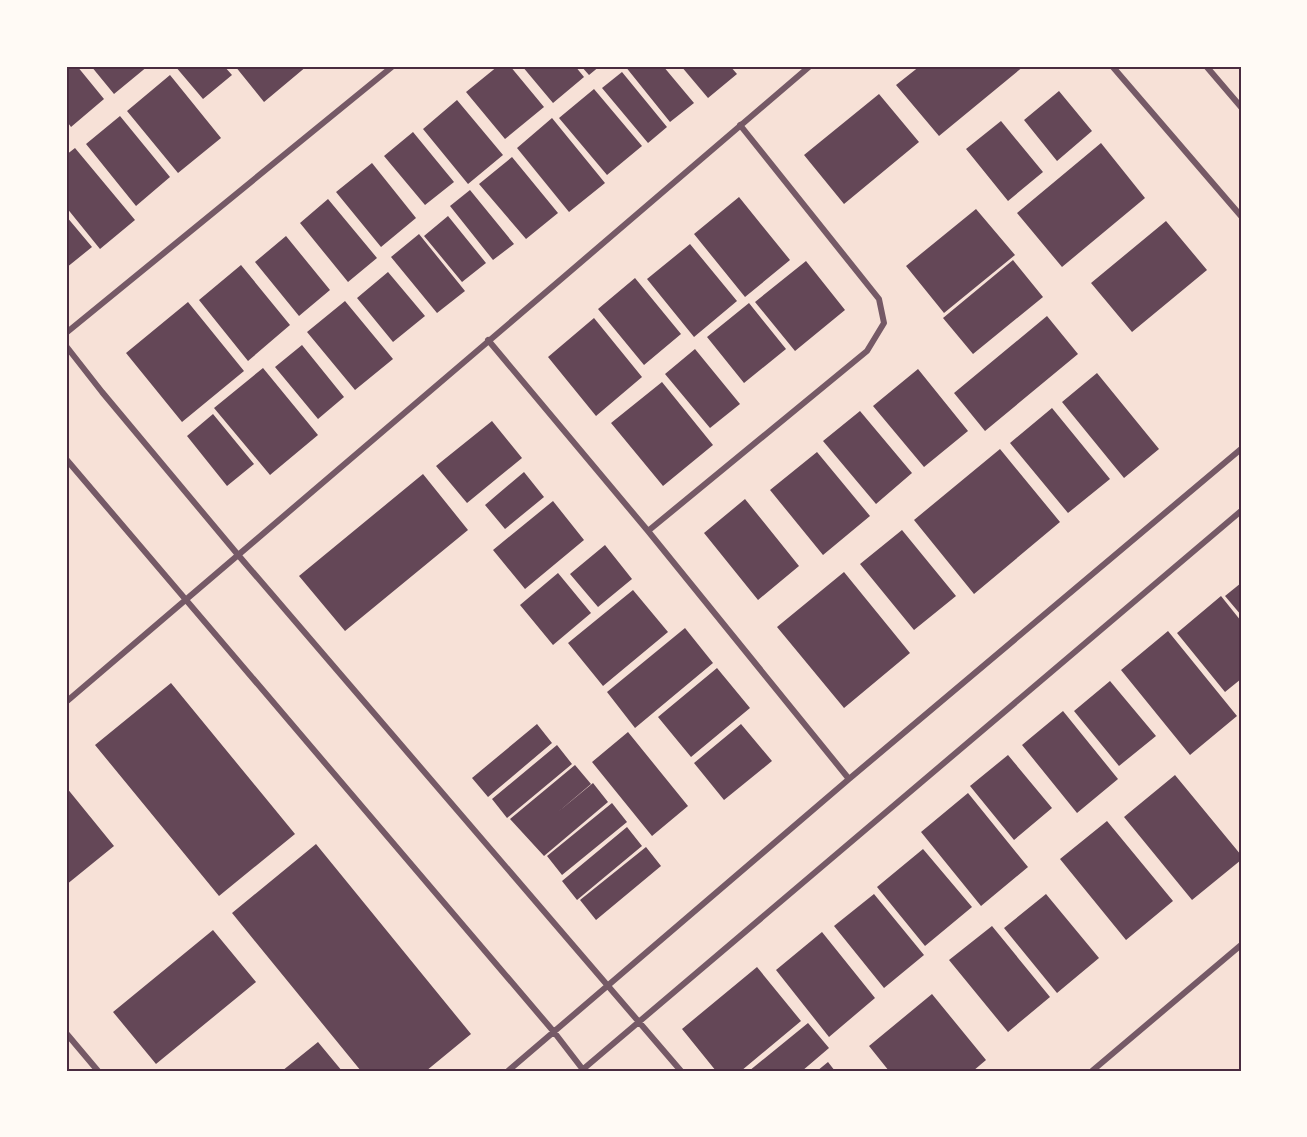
<svg xmlns="http://www.w3.org/2000/svg" width="1307" height="1137" viewBox="0 0 1307 1137" font-family="Merriweather,serif">
<style>
.building{fill:#644757}
.lines{fill:none;stroke-linecap:round;stroke-linejoin:round}
.minor{stroke:#755966;stroke-width:6}
.neatline{fill:none;stroke:#4a2c40;stroke-width:2}
</style>
<rect width="100%" height="100%" fill="#f7e1d7"/>
<!-- building -->
<path class="building" d="M66 66H77L104 99 71 127 66 120Z
M91 66H148L114 94Z
M175 66H224L232 75 203 99Z
M235 66H307L264 102Z
M498 66H510L544 107 505 139 466 92Z
M522 66H575L584 77 553 103Z
M581 66H600L589 75Z
M625 66H663L694 103 670 122Z
M681 66H730L737 74 708 98Z
M920 66H1024L939 136 896 85Z
M622 72 667 127 648 143 602 88Z
M170 75 221 138 178 173 127 111Z
M594 89 642 146 607 175 559 118Z
M1059 91 1092 131 1057 161 1024 120Z
M879 94 919 142 844 204 804 155Z
M457 100 503 155 468 184 423 129Z
M120 116 170 177 136 206 86 144Z
M552 118 605 183 569 212 517 148Z
M1001 121 1043 172 1008 201 966 149Z
M413 132 454 182 425 205 384 156Z
M1101 143 1145 198 1062 267 1017 213Z
M75 148 135 220 100 249 66 207V155Z
M512 157 558 213 526 239 479 184Z
M372 163 416 218 381 247 336 192Z
M470 190 514 244 493 260 450 206Z
M739 197 790 260 745 297 694 234Z
M328 199 377 258 348 282 300 223Z
M976 209 1015 255 944 313 906 266Z
M66 216 92 247 66 268Z
M448 216 486 263 462 282 424 236Z
M1166 221 1207 270 1132 332 1091 283Z
M419 234 465 291 437 313 391 257Z
M286 236 330 290 299 316 255 262Z
M690 244 737 301 694 337 647 279Z
M1013 260 1043 297 973 354 943 318Z
M806 261 845 310 795 351 755 302Z
M241 265 290 325 248 361 199 300Z
M388 272 425 316 393 342 357 298Z
M635 278 681 334 644 365 598 309Z
M345 301 393 359 355 390 307 332Z
M188 302 244 371 182 422 126 353Z
M749 303 786 349 744 383 707 337Z
M1047 316 1078 354 985 431 954 393Z
M594 318 642 377 596 416 548 357Z
M302 345 344 397 318 419 275 367Z
M695 349 740 404 710 428 665 374Z
M263 368 318 435 270 475 214 408Z
M918 369 968 431 924 467 873 406Z
M1097 373 1159 449 1124 478 1062 402Z
M662 382 713 445 663 486 611 423Z
M1052 408 1110 479 1068 513 1010 443Z
M860 411 912 473 876 504 823 441Z
M213 414 254 464 227 486 187 436Z
M492 421 522 458 467 503 436 466Z
M1000 449 1060 522 974 594 914 520Z
M817 452 870 516 823 555 770 490Z
M524 472 544 497 505 529 485 505Z
M423 474 468 530 345 631 299 576Z
M745 499 799 566 758 600 704 533Z
M553 501 584 540 525 589 493 550Z
M902 530 956 596 914 630 860 564Z
M605 545 632 579 598 607 570 574Z
M844 572 910 653 844 708 777 627Z
M558 573 591 613 553 645 520 605Z
M1241 583V615L1225 596Z
M633 590 668 632 603 686 568 643Z
M1221 596 1241 621V679L1225 692 1177 633Z
M685 628 713 663 635 728 607 692Z
M1168 631 1237 716 1190 755 1121 670Z
M717 668 750 708 691 757 658 717Z
M1110 681 1156 736 1119 766 1074 711Z
M171 683 295 834 219 896 95 745Z
M1063 711 1118 779 1077 813 1022 745Z
M537 724 552 743 488 797 472 778Z
M741 724 772 761 724 800 694 763Z
M628 732 688 806 652 836 592 762Z
M557 745 572 764 507 818 492 799Z
M1008 755 1052 808 1014 840 970 786Z
M575 765 591 784 558 812 593 783 608 802 544 856 510 819Z
M1175 775 1241 855V860L1192 900 1124 817Z
M66 787 114 846 66 885Z
M968 793 1028 867 981 906 921 832Z
M612 803 627 822 562 875 547 856Z
M1107 821 1173 901 1126 940 1060 859Z
M627 827 642 846 577 900 562 881Z
M316 844 471 1034 426 1071H361L232 913Z
M646 847 661 866 596 920 580 900Z
M923 849 972 907 925 946 877 887Z
M874 894 924 955 884 988 834 926Z
M1046 894 1099 958 1057 993 1004 928Z
M992 926 1050 997 1008 1032 949 960Z
M213 930 256 982 156 1064 113 1012Z
M822 932 875 998 829 1037 776 970Z
M757 967 801 1021 741 1071H716L682 1029Z
M932 994 986 1060 973 1071H889L869 1046Z
M808 1023 829 1048 802 1071H749Z
M318 1042 342 1071H282Z
M828 1062 835 1071H817Z"/>
<g class="lines">
<!-- minor -->
<path class="minor" d="M1112 66 1241 216
M1206 66 1241 107
M66 333 393 66
M488 340 648 531 849 779
M66 346 102 392 239 556 681 1071
M66 459 554 1032 584 1071
M648 531 867 351 884 323 879 299 740 125
M66 702C315 491 562 278 810 66
M66 1033 98 1071
M508 1071 849 779 1241 449
M581 1071 1241 511
M1092 1071 1241 945"/>
</g>
<!-- border -->
<rect width="1307" height="1137" fill="none" stroke="#fffaf5" stroke-width="135"/>
<rect x="68" y="68" width="1172" height="1002" class="neatline"/>
</svg>
